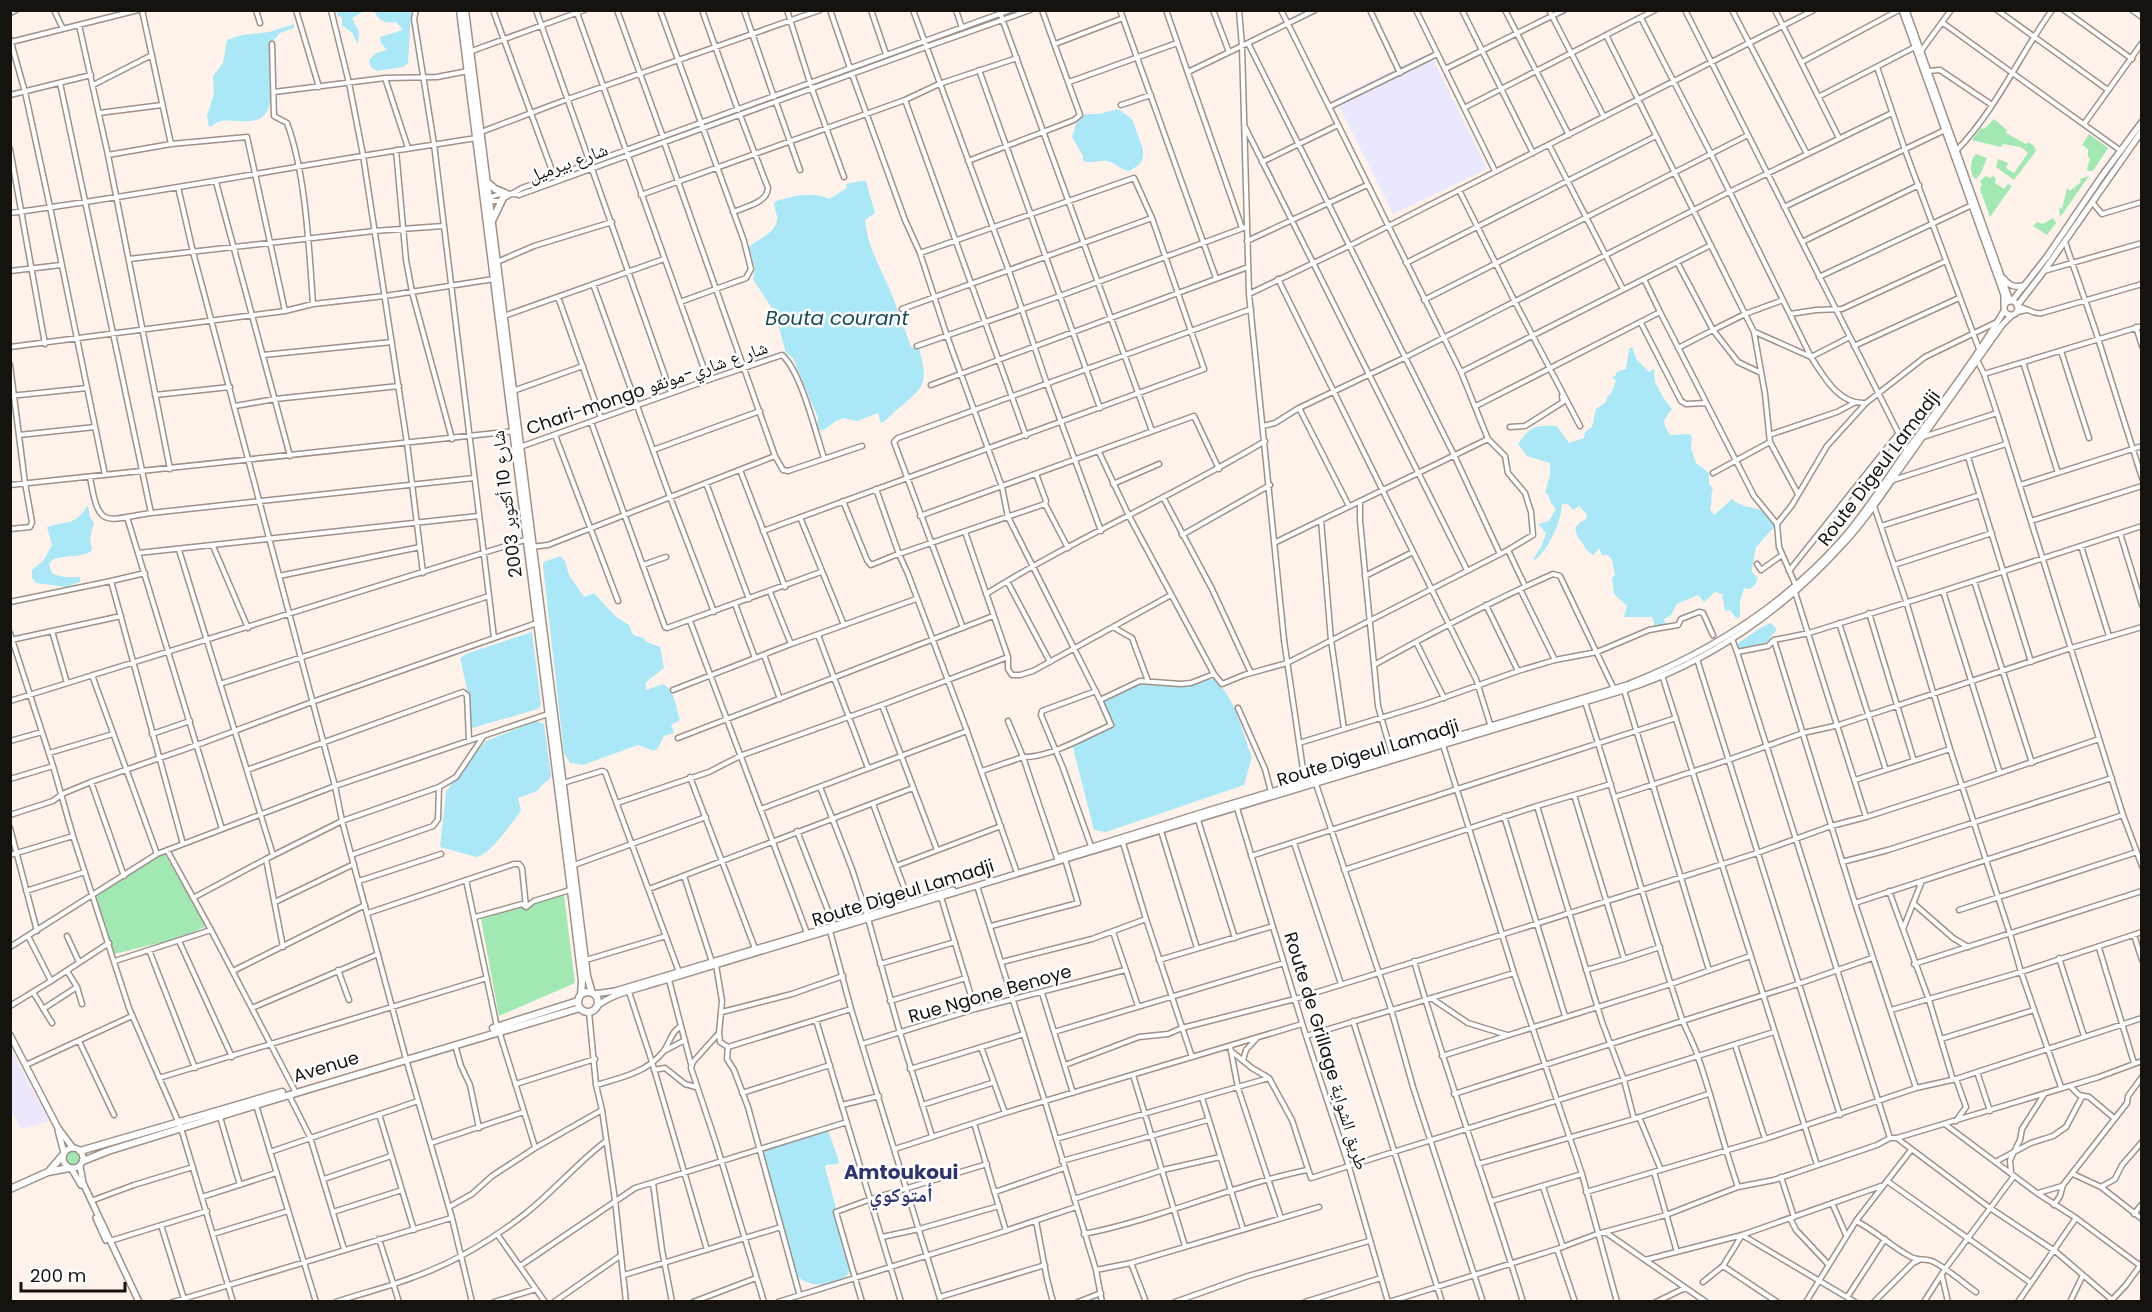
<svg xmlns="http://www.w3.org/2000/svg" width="2152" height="1312" viewBox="0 0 2152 1312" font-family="Poppins,'Noto Naskh Arabic',sans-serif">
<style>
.industrial{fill:#eee6fc}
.medical{fill:#eae8fe}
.green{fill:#a1e8b3}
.water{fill:#aae8f8}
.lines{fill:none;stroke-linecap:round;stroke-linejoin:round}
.stream{stroke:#aae8f8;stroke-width:1.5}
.minor-casing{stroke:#9f9188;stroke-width:7}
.major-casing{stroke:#9f9188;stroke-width:8}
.highway-casing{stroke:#9f9188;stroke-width:9}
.minor{stroke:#fff;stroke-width:4}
.major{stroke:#fff;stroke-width:5}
.highway{stroke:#fff;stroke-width:6}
.labels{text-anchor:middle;stroke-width:5;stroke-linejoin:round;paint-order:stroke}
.street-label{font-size:18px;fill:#16120e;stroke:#fff}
.water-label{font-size:20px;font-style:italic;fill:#1a4c57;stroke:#fff}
.neighbourhood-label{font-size:20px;font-weight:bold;fill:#2f346f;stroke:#fff}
</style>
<rect width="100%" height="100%" fill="#fef2ea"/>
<!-- industrial -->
<path class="industrial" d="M11 1049 34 1093 50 1121 22 1129 11 1111Z"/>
<!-- medical -->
<path class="medical" d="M1426 54 1429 61H1434L1487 169 1393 214 1340 108V102L1336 98Z"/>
<!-- green -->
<path class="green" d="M1994 119 2007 130 2006 133 2026 144 2028 142 2034 146 2036 151 2014 180 1996 167 1998 159 2008 163 2006 168 2014 173 2028 153 2021 147 2003 144 2001 147 1972 140 1981 128 1984 129Z
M2089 134 2108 148 2093 171H2089L2087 169 2090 158 2088 157V149L2082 145Z
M1976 154 1987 158 1981 173 1976 179 1973 177C1970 170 1970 160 1976 154Z
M1985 176 1991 178 1992 176 1996 178 1995 183 2004 189 2008 184 2012 186 1990 217 1980 189 1982 184 1980 182Z
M2089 176 2063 213 2060 217 2059 208 2062 209 2067 188 2070 191 2081 182 2080 179Z
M2053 218 2056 223 2047 235 2033 226 2037 222 2043 224Z
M164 853 207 926 180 938 114 954 96 896Z
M564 895 575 983 499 1016 481 919Z
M65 1159a8 8 0 1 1 16 0a8 8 0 1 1-16 0Z"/>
<!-- water -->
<path class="water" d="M338 11H364L352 18 359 32 358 45 353 34 342 25V17L337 16Z
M374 11H411L408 63 403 67 377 71 371 67 369 60 376 53 387 50 381 43 380 37 403 30 396 22C384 23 380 22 374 11Z
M294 24V28L280 33 272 42C271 58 278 113 259 119 247 124 233 119 221 121 216 122 214 126 209 127L207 116 214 94 213 76 223 63 227 40 242 35 269 32Z
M1118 109 1132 119 1143 149V158L1139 165 1129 171C1120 170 1117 163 1107 161 1099 160 1092 164 1083 161V156L1072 137 1076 124 1085 114H1099Z
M860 181H866L875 213 865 220C867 245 880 267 890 290 897 308 904 327 911 347L919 348C928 382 926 386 899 408 892 413 888 420 881 423L878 413 857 421 844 418 836 421 824 430H817L818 418 793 358 786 353 775 313 753 279 755 268 749 247C758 238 779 233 777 216 776 211 774 207 774 202 790 196 814 191 829 199L847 188 846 184Z
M1632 347 1637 360 1649 372 1654 369 1655 382 1663 397 1672 409C1662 422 1662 421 1670 435L1690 434 1692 437 1691 448 1696 463 1709 473V484L1713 488C1710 496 1713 502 1710 509L1714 515 1732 499C1741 507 1751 507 1762 510L1776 525 1756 547 1752 568V572L1758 578 1755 585 1749 589 1744 588 1740 601V617L1736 618 1730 610 1725 611 1722 594 1715 592 1704 602 1698 595 1677 604 1671 615 1664 619 1666 625 1655 627 1652 617H1624L1627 606 1614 594 1612 578 1615 575 1612 560 1608 555H1602L1599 548 1594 555C1586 552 1586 548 1581 541 1573 530 1573 526 1586 519L1587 514 1579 506 1573 510 1568 504H1562C1561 522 1549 549 1535 560L1533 559 1541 547 1546 533 1538 524 1549 521 1556 509 1551 503 1548 494 1545 493 1550 475V463L1527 456 1518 444C1530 425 1537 425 1557 426L1569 443 1584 438 1585 432 1592 427 1596 409 1606 402 1607 397 1611 394 1616 381 1612 377 1615 376 1617 372 1626 369 1629 349Z
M88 505 90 517 94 523 90 538 92 550C82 562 37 549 53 574L64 577H80V582L66 587 36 583 32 578V570L44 560 52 545 47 527C68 520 74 527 88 505Z
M560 556 565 561 569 575 584 597 594 593 615 616 629 625 633 635 644 638 645 641 660 647 664 668 646 682V690L663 684C675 690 676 708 680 720L671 725 674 733 664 736 658 748 654 751 638 745 583 765 570 763 564 753 543 565 544 562Z
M1771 623 1777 630 1770 637 1771 639 1765 643 1738 651 1736 645 1760 628Z
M532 632 541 705 538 709 472 728 469 697 460 658 466 654Z
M1214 679C1236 698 1241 730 1252 757L1244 785 1106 832 1094 830 1072 744 1109 729 1113 724 1102 700 1145 683 1175 686Z
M536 721 544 724 551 776 549 780 544 783 537 791 518 798 521 811C512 822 490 856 476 857L440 847 446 792 451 784 486 741Z
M825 1130H828L839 1161 838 1164 826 1165 825 1167 836 1208 837 1226 841 1232 850 1272C837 1287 808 1290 795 1274L776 1207 763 1151 771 1147Z"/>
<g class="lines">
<!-- stream -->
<path class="stream" d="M1003 15 1017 10
M521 191 999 17"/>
<defs>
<path id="minor" d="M54 10 63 29
M256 10 260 23
M296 10 319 87
M331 10 349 83 363 155 407 443 423 573
M416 10 414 19 434 144 489 596
M493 10 554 176
M536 10 590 163
M576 10 708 380
M617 10 663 137
M660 10 744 241 751 269 746 278 680 302
M702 10 738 110
M744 10 774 97
M787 10 812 89 844 177
M830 10 850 68
M871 10 886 54
M913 10 1009 271 1047 384 1101 531
M956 10 962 28
M999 10 1152 431
M1120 10 1216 278
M1166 10 1242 228
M1213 10 1229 52
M1239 10 1242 46 1249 294 1284 640 1305 783
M1370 10 1400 73
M1416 10 1495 171
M1462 10 1533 153
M1505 10 1569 135
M1549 10 1604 117
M1685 10 1907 450
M1732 10 1807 154
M1775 10 1839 138
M1997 10 2108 90
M2064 10 2132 59
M2132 10 2142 17
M10 13 16 10
M1641 18 1711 154 1811 357C1824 377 1839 405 1866 403
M1943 23 2121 151
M79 25 108 155 170 469
M1606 35 1754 332 1765 394 1770 442 1798 494
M10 39 25 92 50 207 105 475
M11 42 138 10
M1248 43 1315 10
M272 44 274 116 287 123C306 174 309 249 313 304
M1055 44 1123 18
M1921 51 1951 10
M469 52 584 10
M1802 62 1899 10
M1877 67 1905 150 1979 349
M1445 69 1564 10
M979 70 1100 408
M1928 71 1940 70 1992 105
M1188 72 1248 43 1454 455 1500 554
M852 74 905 220 920 253 947 336 1002 487 1008 517 1100 700 1140 681 1181 684 1191 683 1214 674
M385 78 408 148
M1069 82 1177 43
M60 83 151 513
M93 85 152 55
M274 92 385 78 437 77 468 71
M10 95 91 75
M1820 96 1915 47
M905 100 1026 436
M776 102 800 170
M1121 105 1151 95
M1329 107 1437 54
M1464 108 1655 10
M99 113 162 105
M2084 124 2142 43
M1245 127 1467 570
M481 132 568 99 820 10
M664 142 775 456 783 470 788 471 862 446
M171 144 247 137 285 311
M1549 145 1623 289
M10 149 45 344
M396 150 406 260 412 292 452 439
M1956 151C1996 110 2019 56 2052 10
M108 155 171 144 142 10
M968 161 1074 120 1080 115 1042 10
M1262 162 1338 125
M592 169 671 393
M216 182 290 456
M178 187 193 252 335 786 342 821 406 1059 452 1218 472 1302
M1459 190 1515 302 1580 426
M641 195 905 100 939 84 1017 58
M489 198C503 192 506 193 519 195L926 47 1030 10
M488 201H499L522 188 1010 10
M2092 202 2102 214 2142 202
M1784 207 1945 130
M733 212C745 207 767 203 768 188L740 115
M10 213C167 192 322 160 478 138
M1247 241 1367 185
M1802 242 1919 185
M2065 242 2095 329 2142 478
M129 259 374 231 443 226
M497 262 534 246 612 222
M1677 262 1713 330 1678 348
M1406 263 1656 136
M10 271 61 265
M2044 271 2142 243
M1819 277 1972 205
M1278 279 1476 679 1491 727
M1644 279 1660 312
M593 284 670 497 714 612
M1249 294 1349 246 1814 10
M558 297 601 418
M1424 300 1748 135
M2018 307C2027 307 2032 315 2042 313L2142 284
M902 309 1152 218
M2017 312 2027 310
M1790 314 1816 310 1842 309 1946 261
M504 316 664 259
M1641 323 1681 401 1686 404 1706 403
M2136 327 2142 346
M1755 332 1811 357 1850 337
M917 346 1060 296 1246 227
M1854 346 1959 298
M10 347 285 311 313 304 385 296 494 279
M2061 351 2089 438
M263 355 392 342
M1977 360 1984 374 1997 413 2123 815 2142 866
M2023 362 2058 473
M10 365 25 483 32 522 30 527 10 529
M1461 372 1711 245
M1761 373 1738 362 1713 330 1745 314 1783 300
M1984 374 2142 326
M931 385 1248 267
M513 391 583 366
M155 395 230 387
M10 396 87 388
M235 406 275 399 399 386
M1476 406 1660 312 1754 496 1777 524 1779 547 1796 586
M1299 408 1349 506
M591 422 665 627 667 628 821 572
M1263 426 1275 423 1299 408 1404 358 1729 192 1892 113
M1510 427 1525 426 1563 402 1562 396
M19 435 95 427
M555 435 618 601
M1769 435 1837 412 1854 403
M1923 437 1997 413
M520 447 708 380 782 355C801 371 816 434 824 458
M653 450 760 411
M1099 452 1129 516 1214 674 1222 684 1244 675 1287 663 1508 550 1533 535 1531 512 1525 493 1508 473 1505 456 1488 439 1461 372 1281 10
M1968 457 2031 662
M740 470 785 587
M1713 473 1770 442
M90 477C99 530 104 520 151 513L474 478
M1893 480 2006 444
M706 483 749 599
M1113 484 1159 464
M10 485 514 431
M2020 485 2142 446
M876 489 899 554 908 574 967 731 1016 870
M1163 497 1212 589 1251 673
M843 501 867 560 871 565 893 556 1045 504 1046 501 1036 474
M1360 501V521L1378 706 1392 755
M1045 504 1068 548
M1874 506 1906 601 1950 749 2010 934 2021 972 2061 1087
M920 516 1194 416 1219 469
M127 517 222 829
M800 517 844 625
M1321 520 1331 640 1344 729
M2031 521 2142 486
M1777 524 1792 505 1827 446 1866 403 1925 357 1997 322
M1881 526 1980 495
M763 531 1204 369 1152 218 1134 178 920 253
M965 532 1008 657V669L1012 675H1020L1033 671 1171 595
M2120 533 2142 605
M1182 535 1270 485
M1276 542 1488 439
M213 546 248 628
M2081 546 2109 636
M531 547 548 545 775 456
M179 550 273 855
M1508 550 1525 586
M138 553 478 516
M1757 564 1761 570 1782 555
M643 565 666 557
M1894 565 1992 533
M1789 571 1898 434
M145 573 111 581 183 844
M279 576 420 547
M1365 576 1413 552
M1007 581 1050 662
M1974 581 2032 763
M1520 589 1555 660
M1943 591 2000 773
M770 592 791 644
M1795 592 1866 817
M986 594C1076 538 1174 496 1265 441
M10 602 111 581
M735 604 755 658
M1486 605 1518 671
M1869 613 1914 761
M690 621 807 933
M1839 623 1886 770
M1113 627 1132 638 1148 681
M963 628 894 442 898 438 1251 309
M52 631 67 683
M10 633 53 766 73 836 129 1008 181 1128 233 1302
M818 635 868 768
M1732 639 1737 652 1768 646 1774 640 1809 633 1943 591 2142 526
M11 640 121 616
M1774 640 1855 903 1916 1088
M1416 642 1444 698
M1737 652 1890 1138
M764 655 780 699
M1697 659 1840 1115
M1374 665C1433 632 1492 601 1553 574L1560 576 1614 689
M92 675 157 854
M1662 675 1817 1165
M220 684 489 596 494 638
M673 690 791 644 916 599
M1624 690 1709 970
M10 701 528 539
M1585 702C1619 807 1647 914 1682 1019 1687 1032 1694 1044 1698 1057 1713 1100 1723 1144 1738 1187
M882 705 937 850
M1238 708 1265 769 1271 792
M1008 721 1023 757 1057 858
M152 734 190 721
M678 738 993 616
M10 741 42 732
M1299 743 1426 704 1518 671 1555 660 1597 652 1649 630 1678 625 1681 619 1699 612 1703 613 1713 635
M1443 745 1514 973 1582 1174 1617 1302
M49 753 113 734
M247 770 463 692 467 695 469 740
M982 771 1023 757C1049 758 1086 736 1111 725L1100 700
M690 777 756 951
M10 779 53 766
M1855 780 1950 749
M91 782 124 876
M563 783 602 771 605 772 679 972
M1316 784 1391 1009 1413 1087 1483 1302
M1611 784 1537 806 1602 1022 1624 1080 1634 1119
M439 787 456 777 483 737
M820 787 852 869 867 915 900 1033 932 1136
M1574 795 1624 959 1660 947
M1615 797 1728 760 1803 733 1839 725 2071 648 2142 627
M617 803 709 772 740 756 882 705 1008 657
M873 804 896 866
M1237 808 1306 1036 1349 1167 1388 1302
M761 809 967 731
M10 815 53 801 62 794 91 782 197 745 312 702 537 623
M1504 816 1565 1016
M1198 820 1235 938
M10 828 37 931
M797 831 834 926
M1161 831 1197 948
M1123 843 1146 919 1192 1057
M1294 843 1341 984
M1091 846 1063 768 1041 715 1042 711 1096 691
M167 850 211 930 294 1089
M10 855 73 836
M1251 856 1676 718
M266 859 283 947
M1842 862 1888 850 2112 778
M574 865 706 817
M1344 870 1537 806
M684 876 712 962
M466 880 497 1027
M359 881 441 854
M977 886 1045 1102 1096 1270 1102 1302
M649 889 913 788
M26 891 85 872
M1889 891 1929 1000 1953 1080
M941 897 975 1009
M193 898 266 859 342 821 439 787 438 819 433 826 351 855
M275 902 354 864
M910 903 896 866 1001 826
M1855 903 2123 815
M1913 903 1953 938 1968 947
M1959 910 2137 852
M368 913 514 864H519L522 868 526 907
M475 917 522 904 526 907 534 901 570 890
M991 926 1078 903 1065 859
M1903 929 1922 881
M830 931 851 1009 941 1302
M1113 932 1138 1006
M2134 935 2142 960
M28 936 51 981 109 943
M67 936 79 962
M179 941 232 1057
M10 947 157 854 335 786 551 713
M2099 948 2134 1063
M149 950 195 1068
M2059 958 2084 1036
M586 960 666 936
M1159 960 1273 926
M115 961 211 930
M1414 961C1447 1076 1488 1187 1523 1302
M1002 962 1092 939 1146 919
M880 964 955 942
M1914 964 2142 891
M716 965 722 1001 719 1033 720 1042 728 1047
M338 970 349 1000
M1586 970 1624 959
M67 971 77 987 82 1004
M233 971 365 905
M33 992 52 1023
M629 992 652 1062 707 1250
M1042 993 1073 1093
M1431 998 1468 1023 1507 1035
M890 1001 966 978
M10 1006 51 981
M252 1008 378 954
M43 1009 77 987
M1891 1010 2021 972 2142 932
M589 1012 596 1085 602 1110 615 1200 626 1302
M722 1012 792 994 843 976
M816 1020 901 1302
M1353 1021 1442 1302
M681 1026 691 1064
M499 1031 535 1147
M1054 1032 1284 963
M719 1033 693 1062 691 1068 716 1143 764 1302
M1306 1036 1514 973
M1941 1039 2034 1010
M79 1041 114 1115
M862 1044 975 1009 1125 970
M455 1045 461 1066 470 1085 479 1128
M1735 1045 1765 1139
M1230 1046 1238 1088 1281 1218
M728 1047 727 1059 734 1070 748 1107 799 1293
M728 1047 851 1009
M981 1047 1005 1113
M664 1051 685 1040
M1231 1051 1252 1068 1269 1078
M1442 1056 1671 984 1750 956
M1243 1060 1246 1050 1256 1039
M26 1065 132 1016
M1065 1065 1139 1037 1168 1034 1182 1028 1295 999 1520 929 1757 853 1831 826 1866 817 1962 786 2099 739
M910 1069 1024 1034
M654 1070 665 1068 685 1084 696 1087
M1977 1072 1990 1111
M1133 1075 1185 1246
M159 1078 487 978
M1956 1079 1966 1107 1956 1121
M516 1084 595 1059
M596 1085C620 1078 646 1073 663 1052 670 1043 670 1033 681 1026L669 980
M2070 1086 2079 1095 2089 1097 2114 1118
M742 1093 830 1065
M1454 1094 1798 984 1872 958
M289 1095 310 1137 344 1249
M1202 1098 1243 1229
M256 1105 316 1302
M842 1105 879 1096
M922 1105 992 1083
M379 1114 414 1230
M220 1117 240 1185
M1639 1117 1661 1170
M974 1123 1006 1231
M1946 1125 2037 1193 2076 1218 2142 1267
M1056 1139 1269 1078 1292 1120 1311 1178 1774 1032
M1898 1139 1990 1208 2055 1251 2111 1299
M431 1143 524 1112
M895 1149 1005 1113 1302 1024
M270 1152 418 1101
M1062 1161 1208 1120
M1997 1161 2031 1143 2053 1136 2066 1127 2082 1097
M1478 1164 1634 1119 1708 1094
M1654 1172 1677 1252
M2011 1173 2010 1160 2020 1140 2022 1129 2045 1093
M2073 1174 2101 1187 2142 1219
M1781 1177 1794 1217
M324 1179 391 1156
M1887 1181 2031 1283
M653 1183 662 1250 672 1302
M1543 1187 1563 1247
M2101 1187 2115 1179 2122 1165 2142 1142
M995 1192 1064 1168
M1586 1192 1765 1139 1916 1088 1956 1079 2142 1018
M2038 1193 2062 1186
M202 1197 276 1173
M1074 1199 1163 1170 1220 1157
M91 1201 134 1185 193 1167
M1492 1201 1582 1174
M1832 1203 1846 1235
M2054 1205 2060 1196 2063 1185 2127 1103 2128 1096 2142 1077
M449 1207 472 1194 492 1176 535 1148 602 1110
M333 1212 402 1190
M2134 1214 2142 1204
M1790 1218 1796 1230 1828 1264
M1036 1221 1047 1279 1053 1302
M1856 1221C1876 1231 1892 1247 1911 1257 1919 1261 1926 1258 1934 1262 1949 1270 1962 1282 1976 1292
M161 1225 184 1299
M1605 1232 1706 1302
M213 1234 288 1211
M497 1234 545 1302
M1084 1234C1160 1219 1232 1185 1307 1170
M882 1237 919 1229 999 1206
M379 1239 399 1302
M110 1241 207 1211
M1557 1249 1575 1302
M1645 1260 1742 1235 1881 1186
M1131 1263 1146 1302
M520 1266 635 1188 847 1122
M1723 1266 1777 1302
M1096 1270 1131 1263 1319 1207
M624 1275 781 1227
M1942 1276 1948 1302
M1703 1282 1723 1266 1742 1235 1855 1302
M1848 1296 1885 1239
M940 1297 1045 1265
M173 1302 451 1218
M336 1302C362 1293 389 1287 414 1277 453 1263 493 1239 525 1214 554 1191 577 1163 606 1141
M494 1302 536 1289
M554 1302 620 1256
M693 1302 756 1278
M778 1302 993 1235 1076 1207
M862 1302 836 1212 871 1199 987 1164
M1078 1302 1101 1293
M1175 1302 1248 1276 1369 1241
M1305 1302 1381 1278
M1389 1302 1557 1249 1597 1234 1666 1215 1738 1187 1774 1180 1877 1145 1890 1138H1897L2099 1077 2142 1061
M1656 1302 1685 1288
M1806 1302 1856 1221 1911 1150
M1874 1302 1913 1263 1919 1260
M1924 1302 1945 1269 2014 1176
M2018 1302 2076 1218
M2070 1302 2083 1275
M2110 1302 2126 1285 2142 1263"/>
<path id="major" d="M1902 10 2004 295V307
M1906 10 2010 301
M2004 279C2009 286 2017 288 2025 285
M2004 308a7 7 0 1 1 14 0a7 7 0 1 1-14 0Z
M2012 301 2046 258 2104 173 2142 122
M2017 306 2044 271 2142 131
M1060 857 1214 809 1627 685C1709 653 1782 607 1841 541 1866 513 1886 480 1908 449 1941 405 1976 359 2004 311
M594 994 615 991 953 890
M596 1007C612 993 638 989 659 982L1624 690C1708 663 1782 611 1841 546 1865 521 1884 491 1904 463 1937 417 1969 371 2002 325L2011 316
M10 1035 58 1128 73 1148
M58 1130 64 1153
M63 1158a10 10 0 1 1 20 0a10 10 0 1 1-20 0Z
M80 1166 83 1183 139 1302
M71 1168 81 1185
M96 1218 106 1240"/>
<path id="highway" d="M460 10 571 890 582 981 581 995
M465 10 587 976 592 993
M488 183 495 189 505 193
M492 221 503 198
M578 1002a10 10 0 1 1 20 0a10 10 0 1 1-20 0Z
M493 1028 578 1001
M80 1151 282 1092
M83 1161 108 1151 256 1105 580 1008
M50 1170 63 1155
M10 1189 48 1172 69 1168"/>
</defs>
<!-- minor casing -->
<use href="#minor" class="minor-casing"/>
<!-- major casing -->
<use href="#major" class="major-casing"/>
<!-- highway casing -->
<use href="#highway" class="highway-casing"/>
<!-- minor -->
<use href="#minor" class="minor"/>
<!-- major -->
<use href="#major" class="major"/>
<!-- highway -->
<use href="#highway" class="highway"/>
</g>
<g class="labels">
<!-- street labels -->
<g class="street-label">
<text transform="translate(568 163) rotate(-20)" y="6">شارع بيرميل</text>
<text transform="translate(647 388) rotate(-19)" y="6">Chari-mongo شار ع شاري-مونقو</text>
<text transform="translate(1879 468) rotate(-53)" y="6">Route Digeul Lamadji</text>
<text transform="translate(507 504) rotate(-97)" y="6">شارع 10 أكتوبر 2003</text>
<text transform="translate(1368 753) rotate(-17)" y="6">Route Digeul Lamadji</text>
<text transform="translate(903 893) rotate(-17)" y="6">Route Digeul Lamadji</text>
<text transform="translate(990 994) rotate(-16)" y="6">Rue Ngone Benoye</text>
<text transform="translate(1326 1051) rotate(73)" y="6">Route de Grillage طريق الشواية</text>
<text transform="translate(326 1067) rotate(-17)" y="6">Avenue</text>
</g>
<!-- water labels -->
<g class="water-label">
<text x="837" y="325">Bouta courant</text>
</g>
<!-- neighbourhood labels -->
<g class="neighbourhood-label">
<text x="901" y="1179">Amtoukoui<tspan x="901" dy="23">أمتوكوي</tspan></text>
</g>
</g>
<!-- border -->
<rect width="2152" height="1312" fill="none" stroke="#16120e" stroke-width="24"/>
<!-- scale -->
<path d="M21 1282v9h104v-9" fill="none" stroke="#16120e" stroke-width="3"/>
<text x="30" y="1282" font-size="18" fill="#16120e" stroke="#ffffff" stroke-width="4.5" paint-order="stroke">200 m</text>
</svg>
